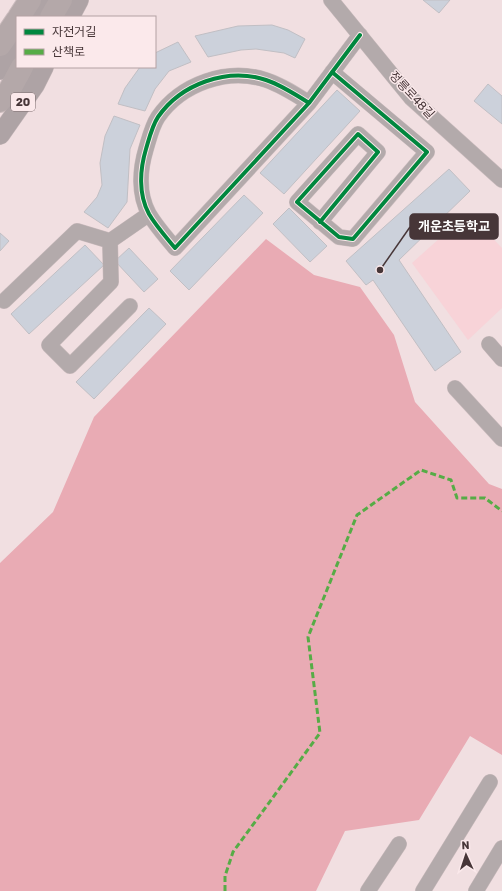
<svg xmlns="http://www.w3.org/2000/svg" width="502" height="891" viewBox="0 0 502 891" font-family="Rubik,'Noto Sans KR',sans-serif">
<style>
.built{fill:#f8d3d8}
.forest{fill:#e9abb4}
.building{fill:#ccd1db;stroke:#c1bfc4}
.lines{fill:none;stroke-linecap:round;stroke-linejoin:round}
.minor-casing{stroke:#cabbbd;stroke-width:16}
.major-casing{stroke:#cabbbd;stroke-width:20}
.highway-casing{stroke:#cabbbd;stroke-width:24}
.minor{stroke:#b3aaab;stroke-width:15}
.major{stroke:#aea3a5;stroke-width:19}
.highway{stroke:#b4a8a9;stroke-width:22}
.quiet{stroke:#56ac46;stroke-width:3;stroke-dasharray:6 3;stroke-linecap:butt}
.cycleway-casing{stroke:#fbe9eb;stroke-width:6}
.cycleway{stroke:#00873e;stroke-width:4}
.labels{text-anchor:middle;stroke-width:3;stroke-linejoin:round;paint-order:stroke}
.shield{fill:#fbe9eb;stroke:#7d6c6e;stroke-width:1}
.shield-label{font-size:11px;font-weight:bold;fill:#473638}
.street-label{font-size:12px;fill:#473638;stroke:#fbe9eb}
.leader{fill:none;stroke:#473638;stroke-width:1.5}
.callout-dot{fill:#473638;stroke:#fbe9eb;stroke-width:1.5}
.callout{fill:#473638;stroke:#473638;stroke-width:1.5}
.callout-label{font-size:13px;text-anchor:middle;font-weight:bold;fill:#fff}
</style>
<rect width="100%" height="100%" fill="#f1dfe1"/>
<!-- built -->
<path class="built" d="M468 213 502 248V308L468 340 412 263Z"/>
<!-- forest -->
<path class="forest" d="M266 239 314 275 360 287 394 335 415 402 489 484 502 489V755L470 736 419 820 345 831 316 891H0V563L53 512 94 417Z"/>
<!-- building -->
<path class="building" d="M423 0H450L439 13Z
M272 25 288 30 305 39 295 58 284 53 256 49 241 50 208 57 195 36 238 26Z
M178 42 191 62 169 71 155 89 145 111 118 104 125 88 140 67H155V53Z
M488 84 502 96V124L474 101Z
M337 90 360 111 284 194 260 173Z
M114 116 140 125 130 149 127 202 108 228 84 212 97 197 102 185 100 163 105 136Z
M449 169 470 191 399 260 461 352 435 371 373 280 366 285 346 261Z
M244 195 263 213 189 290 170 271Z
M289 208 327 246 310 262 273 224Z
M0 233 9 241 0 251Z
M85 245 104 265 29 334 11 314Z
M129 248 158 279 144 292 115 261Z
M149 308 166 324 94 399 76 382Z"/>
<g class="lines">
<defs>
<path id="minor" d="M331 0 411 98 502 180
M309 103C295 94 281 85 266 80 227 67 181 84 158 117 152 126 149 139 146 149 140 169 138 194 149 214 156 226 166 237 175 248L309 103 360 35
M320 222 378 152 358 134 297 202 339 237 353 239 427 152 332 72
M110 241 111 282 49 345 70 366 130 306
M4 301 77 231 110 241 149 214
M489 344 502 359
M455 388 502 439
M368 891 399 844
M423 891 490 782
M476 891 502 848"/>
<path id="major" d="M33 17 41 0
M70 17 79 0
M0 70 17 43
M0 135 35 85 44 67"/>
<path id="highway" d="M19 17 30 0
M51 17 61 0
M0 45 17 20
M0 101 9 91 22 67"/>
</defs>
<!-- minor casing -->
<use href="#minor" class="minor-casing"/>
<!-- major casing -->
<use href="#major" class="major-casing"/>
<!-- highway casing -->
<use href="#highway" class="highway-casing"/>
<!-- minor -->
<use href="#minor" class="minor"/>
<!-- major -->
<use href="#major" class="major"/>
<!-- highway -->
<use href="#highway" class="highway"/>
<!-- quiet -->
<path class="quiet" d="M225 891V876L233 852 320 733 308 637 357 515 421 470 451 480 457 498H485L502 511"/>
<defs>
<path id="cycleway" d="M309 103C295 94 281 85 266 80 227 67 181 84 158 117 152 126 149 139 146 149 140 169 138 194 149 214 156 226 166 237 175 248L309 103 360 35
M320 222 378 152 358 134 297 202 339 237 353 239 427 152 332 72"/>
</defs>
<!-- cycleway casing -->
<use href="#cycleway" class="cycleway-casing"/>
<!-- cycleway -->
<use href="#cycleway" class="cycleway"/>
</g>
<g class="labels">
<!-- shield labels -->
<rect class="shield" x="11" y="93" width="24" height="18" rx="3"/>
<g class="shield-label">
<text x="23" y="106">20</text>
</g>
<!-- street labels -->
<g class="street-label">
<text transform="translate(412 95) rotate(47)" y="4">정릉로48길</text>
</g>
</g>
<!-- callouts -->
<path class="leader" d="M380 270L410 227"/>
<circle class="callout-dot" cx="380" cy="270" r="4"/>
<rect class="callout" x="410" y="214" width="88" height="25" rx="4"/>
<g class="callout-label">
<text x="454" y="231">개운초등학교</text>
</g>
<!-- legend -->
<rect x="16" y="16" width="140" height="52" fill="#fbe9eb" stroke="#b3a1a3"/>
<rect x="24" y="29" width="20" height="6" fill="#00873e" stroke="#b3a1a3"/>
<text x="52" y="36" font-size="12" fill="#473638">자전거길</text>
<rect x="24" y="49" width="20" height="6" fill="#56ac46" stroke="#b3a1a3"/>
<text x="52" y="56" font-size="12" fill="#473638">산책로</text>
<!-- north arrow -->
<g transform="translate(466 855) rotate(357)" stroke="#fbe9eb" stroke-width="3" paint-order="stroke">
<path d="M0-3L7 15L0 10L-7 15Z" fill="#473638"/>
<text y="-6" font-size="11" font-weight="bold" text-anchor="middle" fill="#473638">N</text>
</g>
</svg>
